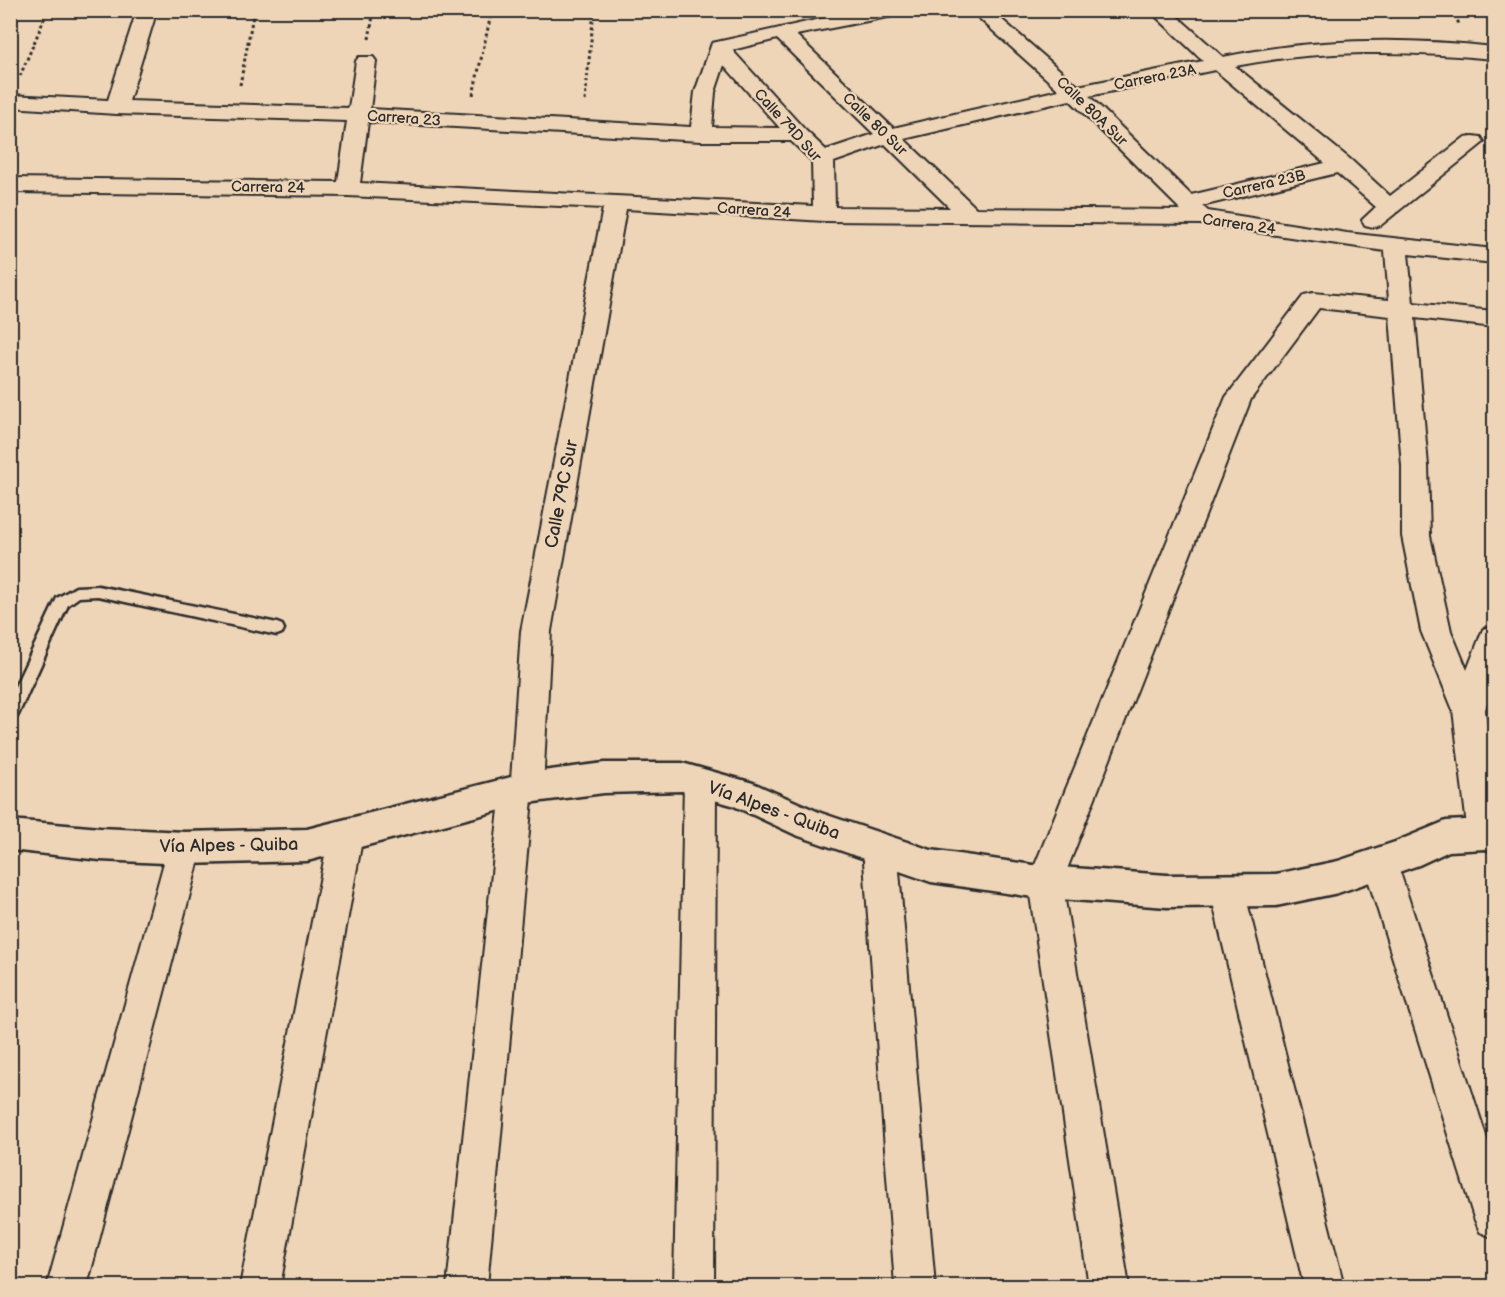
<svg xmlns="http://www.w3.org/2000/svg" width="1505" height="1297" viewBox="0 0 1505 1297" font-family="'Balsamiq Sans',sans-serif">
<style>
.lines{fill:none;stroke-linecap:round;stroke-linejoin:round}
.lane-casing{stroke:#2b2b2b;stroke-width:5}
.street-casing{stroke:#2b2b2b;stroke-width:4}
.secondary-casing{stroke:#2b2b2b;stroke-width:5}
.path{stroke:#2b2b2b;stroke-width:3;stroke-dasharray:3 3;stroke-linecap:butt}
.lane{fill:#efd5b7;fill-rule:evenodd}
.street{fill:#efd5b7;fill-rule:evenodd}
.secondary{fill:#efd5b7;fill-rule:evenodd}
.labels{text-anchor:middle;stroke-width:4.5;stroke-linejoin:round;paint-order:stroke}
.far-street-label{font-size:15px;fill:#2b2b2b;stroke:#efd5b7}
.street-label{font-size:18px;fill:#2b2b2b;stroke:#efd5b7}
</style>
<rect width="100%" height="100%" fill="#efd5b7"/>
<filter id="ink" filterUnits="userSpaceOnUse"><feTurbulence type="fractalNoise" baseFrequency=".0167" numOctaves="2"/><feDisplacementMap in="SourceGraphic" scale="12" xChannelSelector="R" yChannelSelector="G"/><feConvolveMatrix kernelMatrix="1 2 1 2 8 2 1 2 1" color-interpolation-filters="sRGB"/></filter>
<g filter="url(#ink)">
<g class="lines">
<defs>
<path id="lane" d="M98 586 277 623 282 625 284 629 282 633 277 635 98 596 79 597 68 605 18 715 15 719 10 721V697L57 598 76 587Z"/>
<path id="street" d="M137 10H157L129 101 349 108 356 61 359 57H373L376 61 370 109 691 127 695 92 712 43 861 10H902L900 14 893 16 796 35 893 128 1059 90 970 10H991L1078 86 1203 61 1149 10H1170L1223 57C1313 38 1403 37 1494 47V59C1407 51 1321 49 1235 66L1351 160 1390 196 1465 137 1473 136 1481 137 1484 142 1381 225 1373 227 1365 225 1362 220 1376 207 1337 173 1202 206 1208 211 1347 233 1494 249V263L1408 254 1413 303 1494 311V327L1415 318 1428 466 1430 536 1451 631 1467 670 1483 629 1494 626V680L1485 710 1494 783V845L1485 848 1473 844 1468 834 1453 710 1421 631 1402 536V466L1390 316 1319 308 1251 399 1062 882 1129 1286H1089L1028 882 1226 397 1304 295 1313 293 1389 300 1385 251 1201 224 824 221 626 209 551 631 543 788 538 797 532 799 487 1286H447L501 791 506 782 511 780 521 631 603 208 348 196 10 192V178L338 182 347 121 116 114 10 107V95L108 100ZM777 39 874 134 826 150 805 130 732 50ZM724 65 780 128 712 127 715 92ZM1215 70 1325 163 1191 195 1089 96ZM1070 100 1181 210 976 208 904 139ZM368 122 701 141H791L812 161 813 206 360 183ZM885 144 950 208 835 207 834 162Z
M700 769 711 773 716 782 714 1286H674L684 782 689 773Z
M346 821 358 825 363 835 280 1286H240L329 835 334 825Z
M185 834 197 838 202 848 87 1286H47L168 848 173 838Z
M880 834 892 838 897 848 935 1286H895L863 848 868 838Z
M1380 849 1392 853 1397 863 1494 1160V1238L1480 1232 1474 1218 1363 863 1368 853Z
M1227 875 1239 880 1244 890 1344 1286H1304L1210 890 1215 880Z"/>
<path id="secondary" d="M604 763H682L753 783 821 813 931 850 1033 865 1167 875 1276 874 1338 861 1395 842 1446 821 1485 819 1494 821V851L1485 849 1449 851 1419 865 1338 893 1276 906 1167 907 1033 897 931 882 796 835 732 805 682 791 604 793 527 803 307 861 185 864 100 860 10 850V820L100 828 185 832 307 829 527 773Z"/>
</defs>
<!-- lane casing -->
<use href="#lane" class="lane-casing"/>
<!-- street casing -->
<use href="#street" class="street-casing"/>
<!-- secondary casing -->
<use href="#secondary" class="secondary-casing"/>
<!-- path -->
<path class="path" d="M1378 10 1392 20
M1452 10 1460 26
M369 39 374 10
M20 76 48 10
M240 85 254 10
M473 95 492 10
M585 101 594 10"/>
<!-- lane -->
<use href="#lane" class="lane"/>
<!-- street -->
<use href="#street" class="street"/>
<!-- secondary -->
<use href="#secondary" class="secondary"/>
</g>
</g>
<g class="labels">
<!-- far-street labels -->
<g class="far-street-label">
<text transform="translate(1155 77) rotate(-11)" y="5">Carrera 23A</text>
<text transform="translate(1092 111) rotate(44)" y="5">Calle 80A Sur</text>
<text transform="translate(404 118) rotate(4)" y="5">Carrera 23</text>
<text transform="translate(875 124) rotate(44)" y="5">Calle 80 Sur</text>
<text transform="translate(788 125) rotate(48)" y="5">Calle 79D Sur</text>
<text transform="translate(1264 184) rotate(-13)" y="5">Carrera 23B</text>
<text transform="translate(268 187) rotate(1)" y="5">Carrera 24</text>
<text transform="translate(754 210) rotate(4)" y="5">Carrera 24</text>
<text transform="translate(1239 224) rotate(8)" y="5">Carrera 24</text>
</g>
<!-- street labels -->
<g class="street-label">
<text transform="translate(561 494) rotate(-79)" y="6">Calle 79C Sur</text>
<text transform="translate(774 810) rotate(20)" y="6">Vía Alpes - Quiba</text>
<text transform="translate(229 845) rotate(-1)" y="6">Vía Alpes - Quiba</text>
</g>
</g>
<!-- margin -->
<rect width="1505" height="1297" fill="none" stroke="#efd5b7" stroke-width="36"/>
<rect x="18" y="18" width="1469" height="1261" fill="none" stroke="#2b2b2b" stroke-width="2" filter="url(#ink)"/>
</svg>
